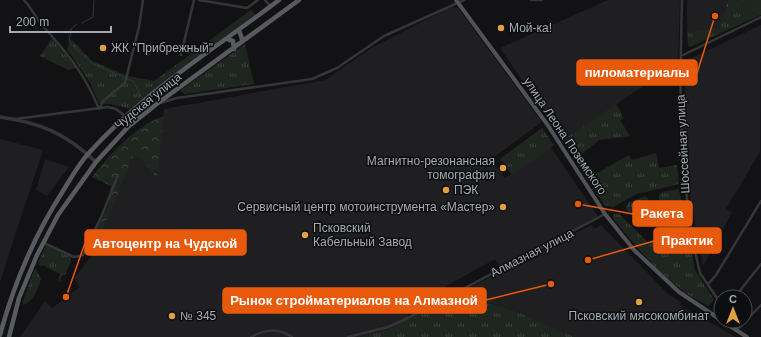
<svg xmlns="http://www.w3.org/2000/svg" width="761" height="337" viewBox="0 0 761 337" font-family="Helvetica,sans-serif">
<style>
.built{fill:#1f1f21}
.grass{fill:url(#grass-tufts)}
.forest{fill:url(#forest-crowns)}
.garden{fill:#1f2620}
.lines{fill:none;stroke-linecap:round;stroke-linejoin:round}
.stream{stroke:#2d353b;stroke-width:1}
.minor{stroke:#343538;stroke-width:2.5}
.tertiary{stroke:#343538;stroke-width:3.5}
.primary{stroke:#505257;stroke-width:4}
.trunk{stroke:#585a60;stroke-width:4.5}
.poi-dot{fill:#dfa040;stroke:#0d0e0f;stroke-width:1.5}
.labels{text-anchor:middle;stroke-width:3;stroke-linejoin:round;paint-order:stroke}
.poi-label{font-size:12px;fill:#a5aab3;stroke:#0d0e0f;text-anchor:start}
.street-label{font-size:12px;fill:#a5aab3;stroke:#0d0e0f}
.leader{fill:none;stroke:#e8590c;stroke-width:1.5}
.callout-dot{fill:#e8590c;stroke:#0d0e0f;stroke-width:1.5}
.callout{fill:#e8590c;stroke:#e8590c;stroke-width:1.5}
.callout-label{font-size:13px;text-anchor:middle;font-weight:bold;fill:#fff}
</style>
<defs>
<pattern id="grass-tufts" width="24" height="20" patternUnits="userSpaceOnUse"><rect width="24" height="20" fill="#1f2620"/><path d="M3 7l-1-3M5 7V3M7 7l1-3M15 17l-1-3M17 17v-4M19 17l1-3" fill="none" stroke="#3d433e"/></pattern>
<pattern id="forest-crowns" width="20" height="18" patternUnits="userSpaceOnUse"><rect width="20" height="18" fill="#1f2620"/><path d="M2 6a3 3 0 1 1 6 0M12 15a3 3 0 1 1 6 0" fill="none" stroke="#3d433e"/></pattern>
</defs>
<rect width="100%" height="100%" fill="#121214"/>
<!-- built -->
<path class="built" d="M608 0H680L678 63 563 140 500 48Z
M687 0H728L719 29 687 32Z
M451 7 458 8 542 122 491 159 505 178 550 146 599 218 500 267 495 259 405 309 410 319 389 329 360 337H20L45 301 52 308 80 287 74 278 91 257 134 155 141 158 157 179 164 109 325 80 371 48Z
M761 25 760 152 726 209 732 212 703 266 685 170 683 124 687 60Z
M0 139 43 150 0 282Z
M45 159 69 167 47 196 36 190Z
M591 225 595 229 601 225 669 295 681 302 680 305 736 337H574L516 311 488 303 467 289Z"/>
<!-- grass -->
<path class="grass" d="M728 0H736L758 16 690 47 688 46 687 32 719 28Z
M251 10 255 14 129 109 111 104H99L91 84 67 49 71 39 92 61 128 76 154 81Z
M52 38 76 68 68 70 40 56Z
M245 44 254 84 185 94 181 92V90Z
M616 104 624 118 620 120 630 136 599 140 576 159 563 140Z
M542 128 554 145 512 175 500 159Z
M656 153 659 168 677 165 679 184 637 194 613 207 604 205 588 178 629 155 632 160Z
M679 189 695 270 714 300 708 306C700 301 690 297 682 290 655 270 634 244 613 218L614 214H619L649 243 662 236 661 230 666 226 665 202 659 201V195L662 192Z
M646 196 649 200 647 204 632 212 627 211 626 207 629 202Z
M46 245 71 257V261L65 275H62L60 280 62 282H61L58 281 60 274 42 265 41 267 38 263Z
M36 269 41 279C37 290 35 301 22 305L34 270Z
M467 289 488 303 516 311 574 337H360L389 329Z"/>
<!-- forest -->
<path class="forest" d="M164 116 157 179 141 158 134 155 94 251 88 248 108 206 111 186 92 177C110 154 135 126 164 116Z"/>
<!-- garden -->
<path class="garden" d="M736 0H761V15L758 16Z"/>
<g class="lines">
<!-- stream -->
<path class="stream" d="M82 23 93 17 94 0
M77 24 71 29 69 42 71 44 93 64 133 81 141 96"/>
<!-- minor -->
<path class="minor" d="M24 0C31 8 36 17 42 25 67 53 85 74 99 109
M199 0 247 8 258 0
M265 0 271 7
M531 0H542
M682 0C680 75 678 150 691 225L690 230 700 273 721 304
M181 55 194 0
M681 56 761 17
M160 103 177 98 312 79 337 68 384 36 464 0
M100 108 103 101 125 83 139 27 143 0
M15 119 108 107 116 109 126 117
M44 243 74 257 83 255 102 215 118 175
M708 284 716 275 761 201
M735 297 761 264
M733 321 737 330 761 305
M251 337C266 329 278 328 292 337
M348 337 388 327 408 318 605 214"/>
<!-- tertiary -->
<path class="tertiary" d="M0 117C41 123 65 133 96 162"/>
<!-- primary -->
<path class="primary" d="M456 0 547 124 605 214 634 250 679 292 721 320
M722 321 747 337"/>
<!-- trunk -->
<path class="trunk" d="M239 30 242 39H246
M227 39 233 41 234 49
M0 335C14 283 34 236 63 191 71 178 78 165 88 154 142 93 216 48 279 0
M9 337 19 298 37 255 58 215 96 162 128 127 158 103 299 0"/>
</g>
<!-- markers -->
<g class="poi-dot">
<circle cx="501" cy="28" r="4"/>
<circle cx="103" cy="48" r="4"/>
<circle cx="503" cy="168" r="4"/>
<circle cx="446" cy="190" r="4"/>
<circle cx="503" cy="207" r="4"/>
<circle cx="305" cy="235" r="4"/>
<circle cx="639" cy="302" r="4"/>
<circle cx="172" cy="316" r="4"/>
</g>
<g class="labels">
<!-- poi labels -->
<g class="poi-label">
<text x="509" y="32">Мой-ка!</text>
<text x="111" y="52">ЖК "Прибрежный"</text>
<text x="495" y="165" text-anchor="end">Магнитно-резонансная<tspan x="495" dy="14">томография</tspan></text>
<text x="454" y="194">ПЭК</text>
<text x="495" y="211" text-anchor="end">Сервисный центр мотоинструмента «Мастер»</text>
<text x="313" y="232">Псковский<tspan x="313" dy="14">Кабельный Завод</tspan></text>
<text x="180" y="320">№ 345</text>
<text x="639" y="320" text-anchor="middle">Псковский мясокомбинат</text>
</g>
<!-- street labels -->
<g class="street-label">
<text transform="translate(148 101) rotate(-39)" y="4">Чудская улица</text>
<text transform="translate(565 136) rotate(56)" y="4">улица Леона Поземского</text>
<text transform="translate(683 144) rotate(-93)" y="4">Шоссейная улица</text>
<text transform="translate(532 253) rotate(-27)" y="4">Алмазная улица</text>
</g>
</g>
<!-- callouts -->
<path class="leader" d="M715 16L697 73M578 204L633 214M588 260L654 241M66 297L85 243M551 284L486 300"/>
<g class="callout-dot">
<circle cx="715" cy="16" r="4"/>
<circle cx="578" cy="204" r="4"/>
<circle cx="588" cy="260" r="4"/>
<circle cx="66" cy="297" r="4"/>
<circle cx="551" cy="284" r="4"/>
</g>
<g class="callout">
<rect x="577" y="60" width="120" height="25" rx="4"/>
<rect x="633" y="201" width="59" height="25" rx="4"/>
<rect x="654" y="228" width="67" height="25" rx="4"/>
<rect x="85" y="230" width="161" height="25" rx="4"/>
<rect x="223" y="288" width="263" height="25" rx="4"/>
</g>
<g class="callout-label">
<text x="637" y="77">пиломатериалы</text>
<text x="662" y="218">Ракета</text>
<text x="687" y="245">Практик</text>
<text x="165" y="248">Автоцентр на Чудской</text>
<text x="354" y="305">Рынок стройматериалов на Алмазной</text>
</g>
<!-- north arrow -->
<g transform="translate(733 309)"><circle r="19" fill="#0d0e0f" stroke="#4a4c51"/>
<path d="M0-3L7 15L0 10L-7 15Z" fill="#dfa040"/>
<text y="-6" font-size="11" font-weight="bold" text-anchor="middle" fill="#a5aab3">С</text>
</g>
<!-- scale -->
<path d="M10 26v6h101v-6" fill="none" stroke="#a5aab3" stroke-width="2"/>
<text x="16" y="26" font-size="12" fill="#a5aab3" stroke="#0d0e0f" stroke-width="3" paint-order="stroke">200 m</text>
</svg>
